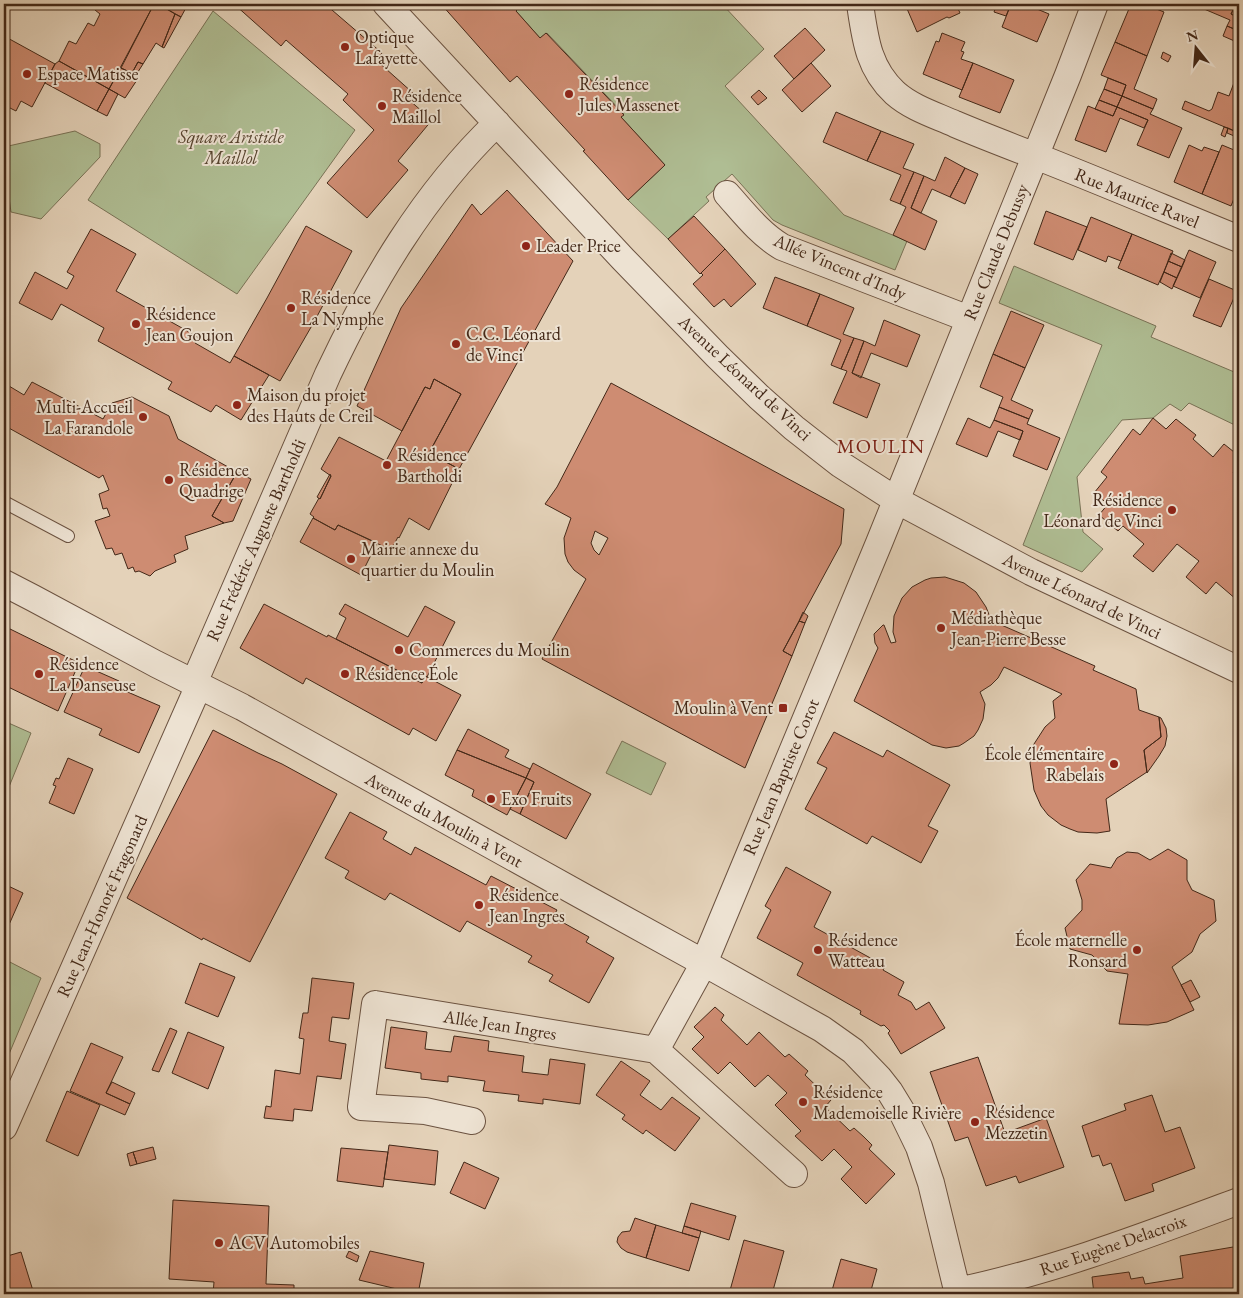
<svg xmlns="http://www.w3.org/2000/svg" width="1243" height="1298" viewBox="0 0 1243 1298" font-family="'EB Garamond',serif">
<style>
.green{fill:#afbd93;stroke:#797256}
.building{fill:#ce8c72;stroke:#432818;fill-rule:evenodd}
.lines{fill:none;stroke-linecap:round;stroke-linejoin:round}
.lane-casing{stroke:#6b5240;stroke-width:14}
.street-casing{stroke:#6b5240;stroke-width:28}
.lane{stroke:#ede2d2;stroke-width:12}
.street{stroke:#ede2d2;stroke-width:26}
.poi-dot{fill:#8f2418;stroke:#ede2d2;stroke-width:2}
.labels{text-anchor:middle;stroke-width:4;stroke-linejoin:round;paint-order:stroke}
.poi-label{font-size:18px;fill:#432818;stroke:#ede2d2;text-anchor:start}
.park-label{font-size:18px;font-style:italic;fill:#594631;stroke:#ede2d2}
.street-label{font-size:18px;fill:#432818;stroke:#ede2d2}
.quarter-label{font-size:20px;letter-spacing:1px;fill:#7a1f14;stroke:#ede2d2}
</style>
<rect width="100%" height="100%" fill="#e4d2b9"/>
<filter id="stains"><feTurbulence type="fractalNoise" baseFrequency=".004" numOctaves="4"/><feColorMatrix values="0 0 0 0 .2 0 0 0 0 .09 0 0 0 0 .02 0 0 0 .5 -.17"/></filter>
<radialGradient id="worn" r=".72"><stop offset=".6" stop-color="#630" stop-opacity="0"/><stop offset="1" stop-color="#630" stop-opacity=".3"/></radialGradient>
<!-- green -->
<path class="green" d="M513 4H722L764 49 725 86 844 215 907 241 895 270 782 225 773 220 732 174 706 197 709 201 668 239 628 200 665 165 621 117 624 114 547 33 540 38 516 11 518 9Z
M213 11 355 130 237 294 88 200Z
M75 131 100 144V157L41 219 11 212 4 162V147Z
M1014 266 1156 326 1151 337 1239 374V427L1189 403 1181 411 1170 404 1153 418 1122 420 1077 477 1083 532 1103 549 1082 572 1023 545 1102 345 999 303Z
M4 721 31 733 4 799Z
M622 741 666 763 651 795 606 773Z
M4 959 41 978 4 1066Z"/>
<!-- building -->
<path class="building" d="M98 4H154L109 89 59 61 69 41 76 44 88 23 94 26 100 14 95 10Z
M154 4H158L175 14 162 47 156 43 143 64 138 62 132 73 121 68Z
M158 4H188L181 17Z
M234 4H311L316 8 320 4H325L382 53 376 60 413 93 408 99 432 120 398 161 408 170 367 218 327 183 374 130 343 100 348 94 286 40 281 46Z
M441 4H513L518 9 516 11 540 38 546 33 624 115 621 117 665 165 628 200 583 151 585 150 517 76 510 82Z
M905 4H942L944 7 952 4H956L960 13 949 18 947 17 917 32Z
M997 4H1011L1006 16 994 12Z
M1011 4H1025L1049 14 1037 42 1002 27Z
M1025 4H1044L1041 10Z
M1131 4H1144L1164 12 1147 56 1115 42Z
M1198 4H1236L1231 14 1239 18V31L1227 26 1230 20 1197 6Z
M1236 4 1239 6V18L1231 14Z
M175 14 181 17 164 48 162 47Z
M1227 26 1239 31V43L1223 36Z
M805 28 825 50 794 79 774 56Z
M942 33 965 42 961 51 964 52 961 59 973 63 962 90 923 74 936 41 939 42Z
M4 36 55 64 32 107 21 101 16 111 4 105Z
M1115 42 1147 56 1134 89 1157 99 1153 109 1122 96 1126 85 1101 75Z
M1163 52 1171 56 1168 62 1161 58Z
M59 61 109 89 97 111 45 83 55 64Z
M138 62 143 64 136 75 132 73Z
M811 63 831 86 802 112 782 90Z
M973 63 1014 80 1000 113 959 97Z
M121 68 139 77 125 98 109 89Z
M1108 78 1126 85 1122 96 1104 89Z
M1235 80 1239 82V133L1182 109 1185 101 1209 111 1212 109 1218 92 1229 96Z
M109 89 118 94 107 116 97 111Z
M1104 89 1122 96 1117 107 1099 100Z
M759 90 767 98 758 105 751 97Z
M1122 96 1153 109 1150 114 1182 128 1169 158 1137 145 1148 120 1117 107Z
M1099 100 1117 107 1113 116 1095 109Z
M1088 106 1113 116 1117 107 1148 120 1144 128 1120 118 1106 152 1075 140Z
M836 112 881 131 867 161 823 142Z
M1224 127 1228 128 1225 137 1221 135Z
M1228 128 1239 133V138L1227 133Z
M881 131 914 144 903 168 914 172 900 204 890 200 901 175 867 161Z
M1189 145 1202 151 1204 147 1219 152 1202 194 1174 182Z
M1222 145 1239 152V186L1231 206 1202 194Z
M945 157 965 168 950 197 932 189 921 213 911 208 924 176 935 181Z
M965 168 978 174 965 204 950 197Z
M914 172 924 176 911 208 937 221 925 250 893 235 906 207 900 204Z
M507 190 573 261 459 469 429 453 461 394 434 379 430 389 425 387 402 431 357 406 401 308 472 204 481 215Z
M1046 211 1087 227 1073 260 1034 244Z
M694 216 725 249 700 274 668 239Z
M1091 217 1132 234 1121 261 1108 256 1106 262 1078 250Z
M306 226 352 251 314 322 280 381 234 356 267 298Z
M91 229 136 254 116 291 198 337 195 343 230 363 234 356 269 375 241 420 216 405 211 412 168 389 172 382 98 341 104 328 61 304 52 320 19 303 35 272 67 289 74 276 67 272Z
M1132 234 1173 251 1158 285 1118 268Z
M725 249 756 284 731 307 724 299 714 307 693 284 703 275 701 273Z
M1189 250 1216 262 1200 298 1173 286Z
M1171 253 1185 260 1182 267 1168 261Z
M1168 261 1182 267 1177 278 1164 272Z
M1164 272 1177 278 1172 289 1160 282Z
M775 277 820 294 807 326 763 308Z
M1209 279 1237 291 1221 327 1193 316Z
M820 294 854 308 843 334 854 338 841 369 831 365 841 340 807 326Z
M1011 311 1044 325 1025 368 993 354Z
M884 320 920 335 907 367 871 353 861 378 852 373 864 341 875 346Z
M854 338 864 341 852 373 880 384 867 418 833 403 847 371 841 369Z
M993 354 1025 368 1011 400 1033 410 1029 419 999 407 1003 397 980 387Z
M434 379 461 394 429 453 459 469 429 530 409 518 399 538 398 537 391 550 338 525 335 530 313 518 314 517 310 514 319 498 320 499 331 476 321 469 339 437 386 461 425 387 430 389Z
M32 382 103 419 112 403 132 397 169 416 178 439 237 472 212 516 224 523 185 536 188 549 174 555 176 562 155 571 150 576 139 571 135 572 133 567 128 569 122 553 115 555 112 548 106 549 95 521 110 516 107 508 103 509 99 494 109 490 103 475 99 478 7 427 4 433V383L24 395Z
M611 383 844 509 841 544 783 651 792 656 745 768 542 659 586 579 574 570 568 562 565 554 564 538 571 518 545 504 557 487ZM595 531 608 538 599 555 594 550 591 543Z
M999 407 1029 419 1027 424 1060 438 1047 470 1013 456 1023 431 994 420Z
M968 418 990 428 994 420 1023 431 1020 440 998 431 987 457 956 444Z
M1153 418 1166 429 1176 419 1196 435 1193 439 1213 457 1224 444 1239 456V465L1233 473 1239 478V597L1237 600 1216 582 1206 594 1186 577 1199 561 1177 544 1153 572 1133 556 1144 544 1123 526 1118 531 1099 515 1108 504 1094 493 1107 477 1101 472 1133 429 1140 435Z
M237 472 251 479 233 521 224 523 212 516Z
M330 474 331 476 320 499 317 497Z
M313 518 335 530 338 525 377 543 361 575 300 542Z
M945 577 964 583 976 592 986 607 990 617V620L1095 666 1093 670 1136 689 1139 710 1159 717 1161 737 1144 750 1147 772 1106 799 1110 831 1097 833 1078 832 1070 829 1061 825 1048 815 1041 806 1037 797 1034 790 1030 763 1034 744 1045 727 1055 718 1053 701 1062 694 1004 667 998 678 991 685 980 692 985 704 983 719 978 730 974 736 964 743 959 746 946 748 932 745 854 701 878 648 875 643 874 634 883 625H884L891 643 896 642 893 632 894 616 902 598 912 587 925 580 931 578Z
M264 604 327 637 328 635 422 683 425 676 461 695 436 741 413 728 409 735 306 678 303 684 240 648Z
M345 604 408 637 425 606 455 622 427 677 425 676 422 683 336 639 346 618 339 614Z
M803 612 808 616 805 623 799 621Z
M799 621 805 623 792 656 783 651Z
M4 626 79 663 58 711 4 685Z
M85 666 119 681 116 687 160 706 139 753 99 735 102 729 64 712Z
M1159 717 1161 718 1166 728 1167 736 1165 746 1159 756 1147 773 1144 750 1161 737Z
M468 729 509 750 505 757 530 769 526 778 457 750Z
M213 730 258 753 282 764 337 794 250 962 203 938 202 940 127 898Z
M834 732 883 757 887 750 950 785 928 826 938 831 921 863 872 836 867 844 805 809 827 768 817 763Z
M457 750 526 778 507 815 472 796 474 790 445 775Z
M68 758 93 769 74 814 49 803 56 786 53 785 56 778 59 779Z
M533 763 591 794 566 839 520 814 534 782 526 778Z
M526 778 534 782 520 814 510 809Z
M350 812 387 832 383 839 411 855 415 847 486 885 491 876 557 910 553 917 589 937 586 942 614 958 589 1003 549 981 553 975 528 962 532 956 467 921 460 932 390 893 385 900 345 878 349 871 325 858Z
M1168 849 1187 860V880L1192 890 1214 900 1216 921 1200 934 1192 952 1172 967 1194 1010 1167 1022 1148 1025 1119 1024 1128 974 1107 971 1092 955 1070 949 1065 928 1082 910V900L1076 880 1090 864 1111 868 1117 858 1127 852 1138 853 1150 860Z
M786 867 831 892 814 927 885 966 883 970 904 982 898 995 911 1002 916 1010 929 1002 945 1028 901 1054 888 1033 890 1031 884 1025 881 1026 860 1014 861 1011 797 975 803 963 757 938 771 910 765 906Z
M4 884 23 893 4 936Z
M200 963 235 977 218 1017 185 1003Z
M312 978 354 983 349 1019 332 1017 329 1041 346 1044 341 1079 317 1076 312 1111 294 1109 293 1121 264 1118 266 1106 271 1107 275 1070 300 1074 304 1039 299 1038 301 1025 303 1013H308Z
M1191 980 1200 997 1190 1002 1181 985Z
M715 1007 724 1015 721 1020 747 1045 759 1032 785 1057 789 1054 808 1071 805 1075 831 1100 825 1107 850 1131 854 1128 864 1137 872 1145 869 1149 895 1174 866 1204 841 1179 852 1167 834 1149 822 1161 795 1136 801 1131 775 1105 787 1093 768 1075 755 1087 730 1062 718 1074 692 1049 704 1037 694 1027Z
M391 1027 427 1032 425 1049 451 1052 454 1036 489 1041 488 1051 524 1056 522 1072 548 1075 550 1059 585 1064 580 1104 543 1099V1104L518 1101 519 1095 483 1091 485 1081 448 1076V1082L421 1079V1073L385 1068Z
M170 1028 177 1031 159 1072 152 1070Z
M188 1032 224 1047 208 1089 172 1073Z
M91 1043 123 1057 106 1093 130 1104 125 1115 70 1091Z
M978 1057 1005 1133 1046 1118 1064 1167 1019 1183 1016 1176 986 1186 968 1137 955 1141 930 1072Z
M621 1061 650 1081 640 1095 661 1110 672 1097 700 1118 675 1151 646 1130 643 1134 622 1119 625 1115 596 1095Z
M112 1082 135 1093 130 1104 106 1093Z
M67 1091 100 1105 78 1156 46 1141Z
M1152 1095 1165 1132 1180 1127 1195 1168 1152 1184 1154 1191 1125 1201 1111 1163 1103 1166 1099 1155 1092 1157 1082 1126 1126 1110 1124 1104Z
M389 1145 438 1151 435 1185 384 1179Z
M153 1147 156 1159 137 1164 133 1152Z
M341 1148 388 1152 383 1187 337 1181Z
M133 1152 137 1164 130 1166 127 1154Z
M464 1162 499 1178 485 1209 450 1193Z
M173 1200 269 1206 266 1284 294 1285V1294H213L214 1282 169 1279Z
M691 1203 736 1216 729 1240 684 1226Z
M635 1218 656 1225 646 1258 627 1252 621 1248 617 1242 618 1237 622 1232 630 1231Z
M656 1225 699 1238 689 1271 646 1258Z
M684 1226 701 1231 699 1238 682 1233Z
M744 1240 784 1251 772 1294H729Z
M1239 1246V1294H1094L1092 1277 1129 1272 1131 1279 1143 1277 1145 1284 1183 1278 1180 1256Z
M349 1251 359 1256 357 1262 346 1257Z
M370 1251 424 1263 418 1294 359 1280Z
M21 1252 34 1294H4V1257Z
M841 1259 877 1269 870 1294H831Z"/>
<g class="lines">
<defs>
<path id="lane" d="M4 502 68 536"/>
<path id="street" d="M386 4 623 259 717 356 759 397 794 428 840 464 896 500 1031 572 1239 670
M860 4C865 38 868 68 895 93 912 108 935 115 955 124 981 135 1007 145 1033 155 1102 182 1170 211 1239 239
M727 194C744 213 760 234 782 247L969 319
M4 583 33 598 156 664 242 707 586 898 704 963 822 1029 853 1051 879 1078 890 1092 901 1110 919 1147 931 1183 958 1294
M194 683 328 374C371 283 423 194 497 123
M656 1050 704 963 879 543 1068 75 1095 4
M472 1121 425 1111 361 1107 375 1004 656 1050 794 1174
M4 1127 199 685
M957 1291C1054 1271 1147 1235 1239 1201"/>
</defs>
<!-- lane casing -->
<use href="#lane" class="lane-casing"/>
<!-- street casing -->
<use href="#street" class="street-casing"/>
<!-- lane -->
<use href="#lane" class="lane"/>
<!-- street -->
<use href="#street" class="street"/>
</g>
<!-- markers -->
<g class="poi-dot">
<circle cx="345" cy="47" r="5"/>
<circle cx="27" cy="74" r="5"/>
<circle cx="569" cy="94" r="5"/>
<circle cx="382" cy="106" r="5"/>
<circle cx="526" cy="246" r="5"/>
<circle cx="291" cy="308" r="5"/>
<circle cx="136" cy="324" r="5"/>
<circle cx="456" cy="344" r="5"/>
<circle cx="237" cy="405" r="5"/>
<circle cx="143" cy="417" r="5"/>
<circle cx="387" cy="465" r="5"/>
<circle cx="169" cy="480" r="5"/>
<circle cx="1172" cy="510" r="5"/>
<circle cx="351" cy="559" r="5"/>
<circle cx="941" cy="628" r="5"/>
<circle cx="399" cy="650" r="5"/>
<circle cx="39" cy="674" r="5"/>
<circle cx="345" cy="674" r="5"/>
<rect x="778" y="703" width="10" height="10" rx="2.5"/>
<circle cx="1114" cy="764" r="5"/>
<circle cx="491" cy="799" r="5"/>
<circle cx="479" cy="905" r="5"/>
<circle cx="818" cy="950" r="5"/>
<circle cx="1137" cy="950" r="5"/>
<circle cx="803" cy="1102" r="5"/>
<circle cx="975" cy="1122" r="5"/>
<circle cx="219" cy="1243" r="5"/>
</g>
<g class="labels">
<!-- poi labels -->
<g class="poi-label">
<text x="355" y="43">Optique<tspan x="355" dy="21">Lafayette</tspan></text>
<text x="37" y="80">Espace Matisse</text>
<text x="579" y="90">Résidence<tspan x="579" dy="21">Jules Massenet</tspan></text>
<text x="392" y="102">Résidence<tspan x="392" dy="21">Maillol</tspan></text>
<text x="536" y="252">Leader Price</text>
<text x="301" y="304">Résidence<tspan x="301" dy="21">La Nymphe</tspan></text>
<text x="146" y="320">Résidence<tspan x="146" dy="21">Jean Goujon</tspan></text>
<text x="466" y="340">C.C. Léonard<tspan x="466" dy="21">de Vinci</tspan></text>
<text x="247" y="401">Maison du projet<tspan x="247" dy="21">des Hauts de Creil</tspan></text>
<text x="133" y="413" text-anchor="end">Multi-Accueil<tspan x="133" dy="21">La Farandole</tspan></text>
<text x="397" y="461">Résidence<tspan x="397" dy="21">Bartholdi</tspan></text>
<text x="179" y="476">Résidence<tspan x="179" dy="21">Quadrige</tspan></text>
<text x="1162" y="506" text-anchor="end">Résidence<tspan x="1162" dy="21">Léonard de Vinci</tspan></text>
<text x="361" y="555">Mairie annexe du<tspan x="361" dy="21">quartier du Moulin</tspan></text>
<text x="951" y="624">Médiathèque<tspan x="951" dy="21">Jean-Pierre Besse</tspan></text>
<text x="409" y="656">Commerces du Moulin</text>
<text x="49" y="670">Résidence<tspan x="49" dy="21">La Danseuse</tspan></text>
<text x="355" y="680">Résidence Éole</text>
<text x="773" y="714" text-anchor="end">Moulin à Vent</text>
<text x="1104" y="760" text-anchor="end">École élémentaire<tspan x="1104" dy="21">Rabelais</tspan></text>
<text x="501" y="805">Exo Fruits</text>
<text x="489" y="901">Résidence<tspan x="489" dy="21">Jean Ingres</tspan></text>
<text x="828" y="946">Résidence<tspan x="828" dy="21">Watteau</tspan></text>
<text x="1127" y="946" text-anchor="end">École maternelle<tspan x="1127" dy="21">Ronsard</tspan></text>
<text x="813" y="1098">Résidence<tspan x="813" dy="21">Mademoiselle Rivière</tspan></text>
<text x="985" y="1118">Résidence<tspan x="985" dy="21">Mezzetin</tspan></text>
<text x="229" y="1249">ACV Automobiles</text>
</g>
<!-- park labels -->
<g class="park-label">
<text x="231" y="143">Square Aristide<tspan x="231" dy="21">Maillol</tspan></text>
</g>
<!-- street labels -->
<g class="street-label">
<text transform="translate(1137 198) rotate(22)" y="6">Rue Maurice Ravel</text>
<text transform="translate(996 252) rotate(-68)" y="6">Rue Claude Debussy</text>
<text transform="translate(840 267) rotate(23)" y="6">Allée Vincent d'Indy</text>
<text transform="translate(745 378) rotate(43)" y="6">Avenue Léonard de Vinci</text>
<text transform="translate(256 540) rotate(-66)" y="6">Rue Frédéric Auguste Bartholdi</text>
<text transform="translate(1082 596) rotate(26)" y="6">Avenue Léonard de Vinci</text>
<text transform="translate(781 777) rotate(-67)" y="6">Rue Jean Baptiste Corot</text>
<text transform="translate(444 820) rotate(29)" y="6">Avenue du Moulin à Vent</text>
<text transform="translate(102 906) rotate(-66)" y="6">Rue Jean-Honoré Fragonard</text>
<text transform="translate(500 1025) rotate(9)" y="6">Allée Jean Ingres</text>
<text transform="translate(1113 1245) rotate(-19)" y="6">Rue Eugène Delacroix</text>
</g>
<!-- quarter labels -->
<g class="quarter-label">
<text x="881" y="453">MOULIN</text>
</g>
</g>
<!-- margin -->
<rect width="1243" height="1298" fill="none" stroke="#e4d2b9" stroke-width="20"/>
<rect x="5" y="5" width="1233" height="1288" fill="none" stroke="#432818" stroke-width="2.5"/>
<rect x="10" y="10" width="1223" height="1278" fill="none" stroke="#432818"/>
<!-- north arrow -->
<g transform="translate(1196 48) rotate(343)" stroke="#ede2d2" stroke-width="4" paint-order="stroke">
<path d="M0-4L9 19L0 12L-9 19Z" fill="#432818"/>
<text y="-8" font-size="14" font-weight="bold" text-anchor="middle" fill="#432818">N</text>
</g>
<rect width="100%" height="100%" filter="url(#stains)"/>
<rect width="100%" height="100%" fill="url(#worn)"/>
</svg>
